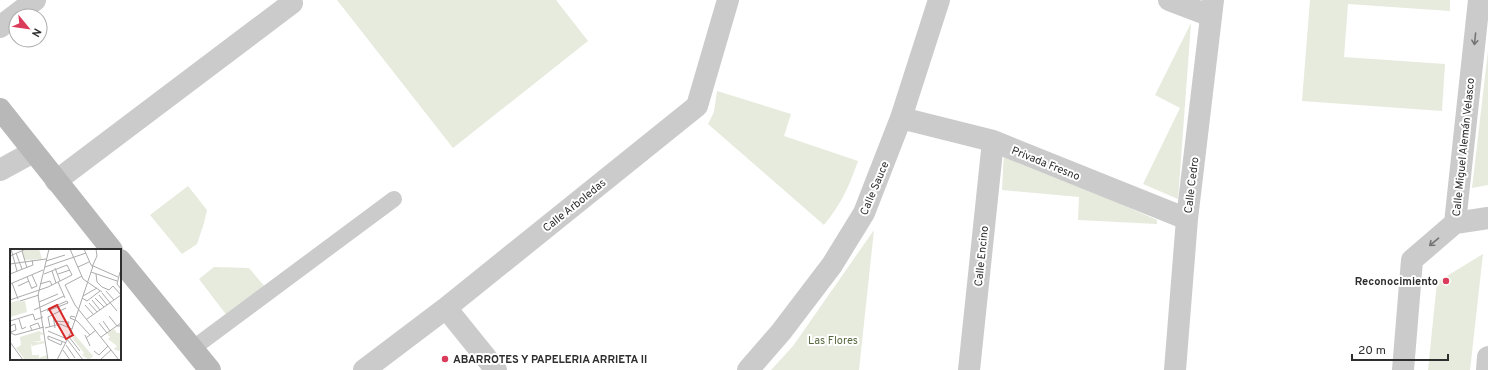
<svg xmlns="http://www.w3.org/2000/svg" width="1488" height="370" viewBox="0 0 1488 370" font-family="Overpass,sans-serif">
<style>
.green{fill:#e6ebdd}
.lines{fill:none;stroke-linecap:round;stroke-linejoin:round}
.lane{stroke:#cbcbcb;stroke-width:16}
.street{stroke:#cbcbcb;stroke-width:22}
.secondary{stroke:#b8b8b8;stroke-width:22}
.oneway{stroke:#757575}
.poi-dot{fill:#db3b5b;stroke:#fff;stroke-width:1.5}
.labels{text-anchor:middle;stroke-width:4;stroke-linejoin:round;paint-order:stroke}
.street-label{font-size:11px;fill:#2e2e2e;stroke:#fff}
.poi-label{font-size:11px;font-weight:bold;fill:#2e2e2e;stroke:#fff;text-anchor:end}
.park-label{font-size:11px;fill:#57683e;stroke:#fff}
.inset-road{fill:none;stroke:#ababab;stroke-width:1}
.view{fill:#d62828;fill-opacity:0.15;stroke:#d62828;stroke-width:2}
.inset-edge{fill:none;stroke:#2e2e2e;stroke-width:2}
</style>
<rect width="100%" height="100%" fill="#fff"/>
<!-- green -->
<path class="green" d="M337 0H556L588 41 453 148Z
M1310 0H1450V11L1348 4 1344 57 1445 64 1442 111 1302 101Z
M1191 23 1178 199 1143 184 1180 108 1155 95Z
M1488 51V185L1472 188Z
M717 91 791 114 784 136 858 161C849 187 841 204 824 225L708 124 714 112Z
M1004 152 1157 220V224L1078 220 1079 197 1002 190Z
M188 186 207 210 204 223 197 244 182 254 150 215Z
M874 230 859 370H771L793 346Z
M1483 254 1470 370H1428L1437 282Z
M214 267 249 268 266 288 228 317 199 279Z"/>
<g class="lines">
<!-- lane -->
<path class="lane" d="M192 349 394 199"/>
<!-- street -->
<path class="street" d="M1169 0 1211 16
M0 27 35 0
M901 118 993 141 1187 219
M0 170 33 152
M56 181 292 3
M1455 223 1488 218
M446 308 496 370
M364 370 446 308 697 106 728 0
M748 370 781 332 832 265 864 213 901 118 939 0
M969 370 993 141
M1175 370 1187 219 1213 0
M1403 370 1412 260 1455 223 1479 0
M1487 370 1488 357"/>
<!-- secondary -->
<path class="secondary" d="M0 109 112 250
M120 260 210 370"/>
</g>
<!-- one-way arrows -->
<defs><path id="oneway-shaft" d="M-6 0H5M1.5-3L5.5 0L1.5 3" fill="none" stroke-width="1.6" stroke-linecap="round" stroke-linejoin="round"/></defs>
<g class="oneway">
<use href="#oneway-shaft" transform="translate(1475 39) rotate(96)"/>
<use href="#oneway-shaft" transform="translate(1434 242) rotate(140)"/>
</g>
<!-- markers -->
<g class="poi-dot">
<circle cx="1446" cy="281" r="4"/>
<circle cx="445" cy="359" r="4"/>
</g>
<g class="labels">
<!-- street labels -->
<g class="street-label">
<text transform="translate(1463 147) rotate(-84)" y="4">Calle Miguel Alemán Velasco</text>
<text transform="translate(1046 163) rotate(22)" y="4">Privada Fresno</text>
<text transform="translate(1191 185) rotate(-83)" y="4">Calle Cedro</text>
<text transform="translate(874 188) rotate(-67)" y="4">Calle Sauce</text>
<text transform="translate(574 205) rotate(-39)" y="4">Calle Arboledas</text>
<text transform="translate(981 256) rotate(-84)" y="4">Calle Encino</text>
</g>
<!-- poi labels -->
<g class="poi-label">
<text x="1438" y="285">Reconocimiento</text>
<text x="453" y="363" text-anchor="start">ABARROTES Y PAPELERIA ARRIETA II</text>
</g>
<!-- park labels -->
<g class="park-label">
<text x="833" y="344">Las Flores</text>
</g>
</g>
<!-- overview -->
<g transform="translate(10 249)">
<rect width="111" height="111" fill="#fff"/>
<path d="M17 0H29L32 10 15 11 12 2ZM9 51 10 53 15 52 17 63 0 68V54ZM104 80 107 84H111V101L108 102 104 100 107 97 98 90 100 88 97 84ZM29 82 35 85 30 86 31 92 21 93H28V95L29 93 34 92 35 94 22 97 21 94 22 106H29V109L37 106V111H15L6 99 11 96 10 88ZM64 85 83 107 79 111 72 106 74 104 63 90Z" fill="#e6ebdd"/>
<path class="inset-road" d="M1 0 7 22M60 0 73 30 92 43M74 0 81 16 108 28M12 2 17 19M6 4 12 20M0 7 16 0M36 12 55 6M0 15 36 10M35 18 76 4M68 18 79 13M82 18 87 7 86 0M45 19 50 32M42 22 46 34M81 23 107 32M110 23 107 35 111 40M0 25 23 16 22 11M48 25 60 21M86 25 87 33 92 38 99 41 103 37M22 26 27 37 22 39M72 27 55 36 65 56 109 111M17 28 22 40M48 33 55 49M2 34 8 50M0 35 33 21M30 35 40 32 42 36M8 37 19 32M103 37 111 46M96 42 104 51M92 44 107 62M89 46 97 56M73 47 87 39M72 49 77 52 90 42M85 49 94 58M0 51 38 38 62 26 57 16 34 25M82 51 90 61M10 52 29 46M29 53 48 45M79 54 87 63M75 56 83 65M24 61 54 47M31 63 57 52 58 54 37 62M43 66 45 79M99 67 107 77H111M65 68 61 67 60 69 67 72 80 86M9 70 12 80 16 78M77 70 111 46M0 72 23 65 25 71 33 68M44 72 59 73 57 78M93 72 100 82M89 74 97 84M0 75 1 84 5 86 34 78M0 77 5 75 6 81 1 83M40 78 38 68 56 59M35 79 50 75 62 80M22 81 20 77 28 74 30 79M38 82 57 90 73 111M75 86 80 97M59 88 70 102M91 88 111 74M76 89 86 81M0 93 13 111M52 93 51 96 38 90V87L56 94M56 96 65 109M53 101 60 111M84 102 89 106 98 97M38 111 28 46 39 0M47 111 61 83 83 17M90 111 101 101"/>
<path class="view" d="M47 56 63 86 56 90 39 60Z"/>
<rect width="111" height="111" class="inset-edge"/>
</g>
<!-- north arrow -->
<g transform="translate(28 28) rotate(119)"><circle r="19" fill="#ffffff" stroke="#ababab"/>
<path d="M0-3L7 15L0 10L-7 15Z" fill="#db3b5b"/>
<text y="-6" font-size="11" font-weight="bold" text-anchor="middle" fill="#2e2e2e">N</text>
</g>
<!-- scale -->
<path d="M1352 354v6h96v-6" fill="none" stroke="#2e2e2e" stroke-width="2"/>
<text x="1358" y="354" font-size="12" fill="#2e2e2e" stroke="#ffffff" stroke-width="3" paint-order="stroke">20 m</text>
</svg>
